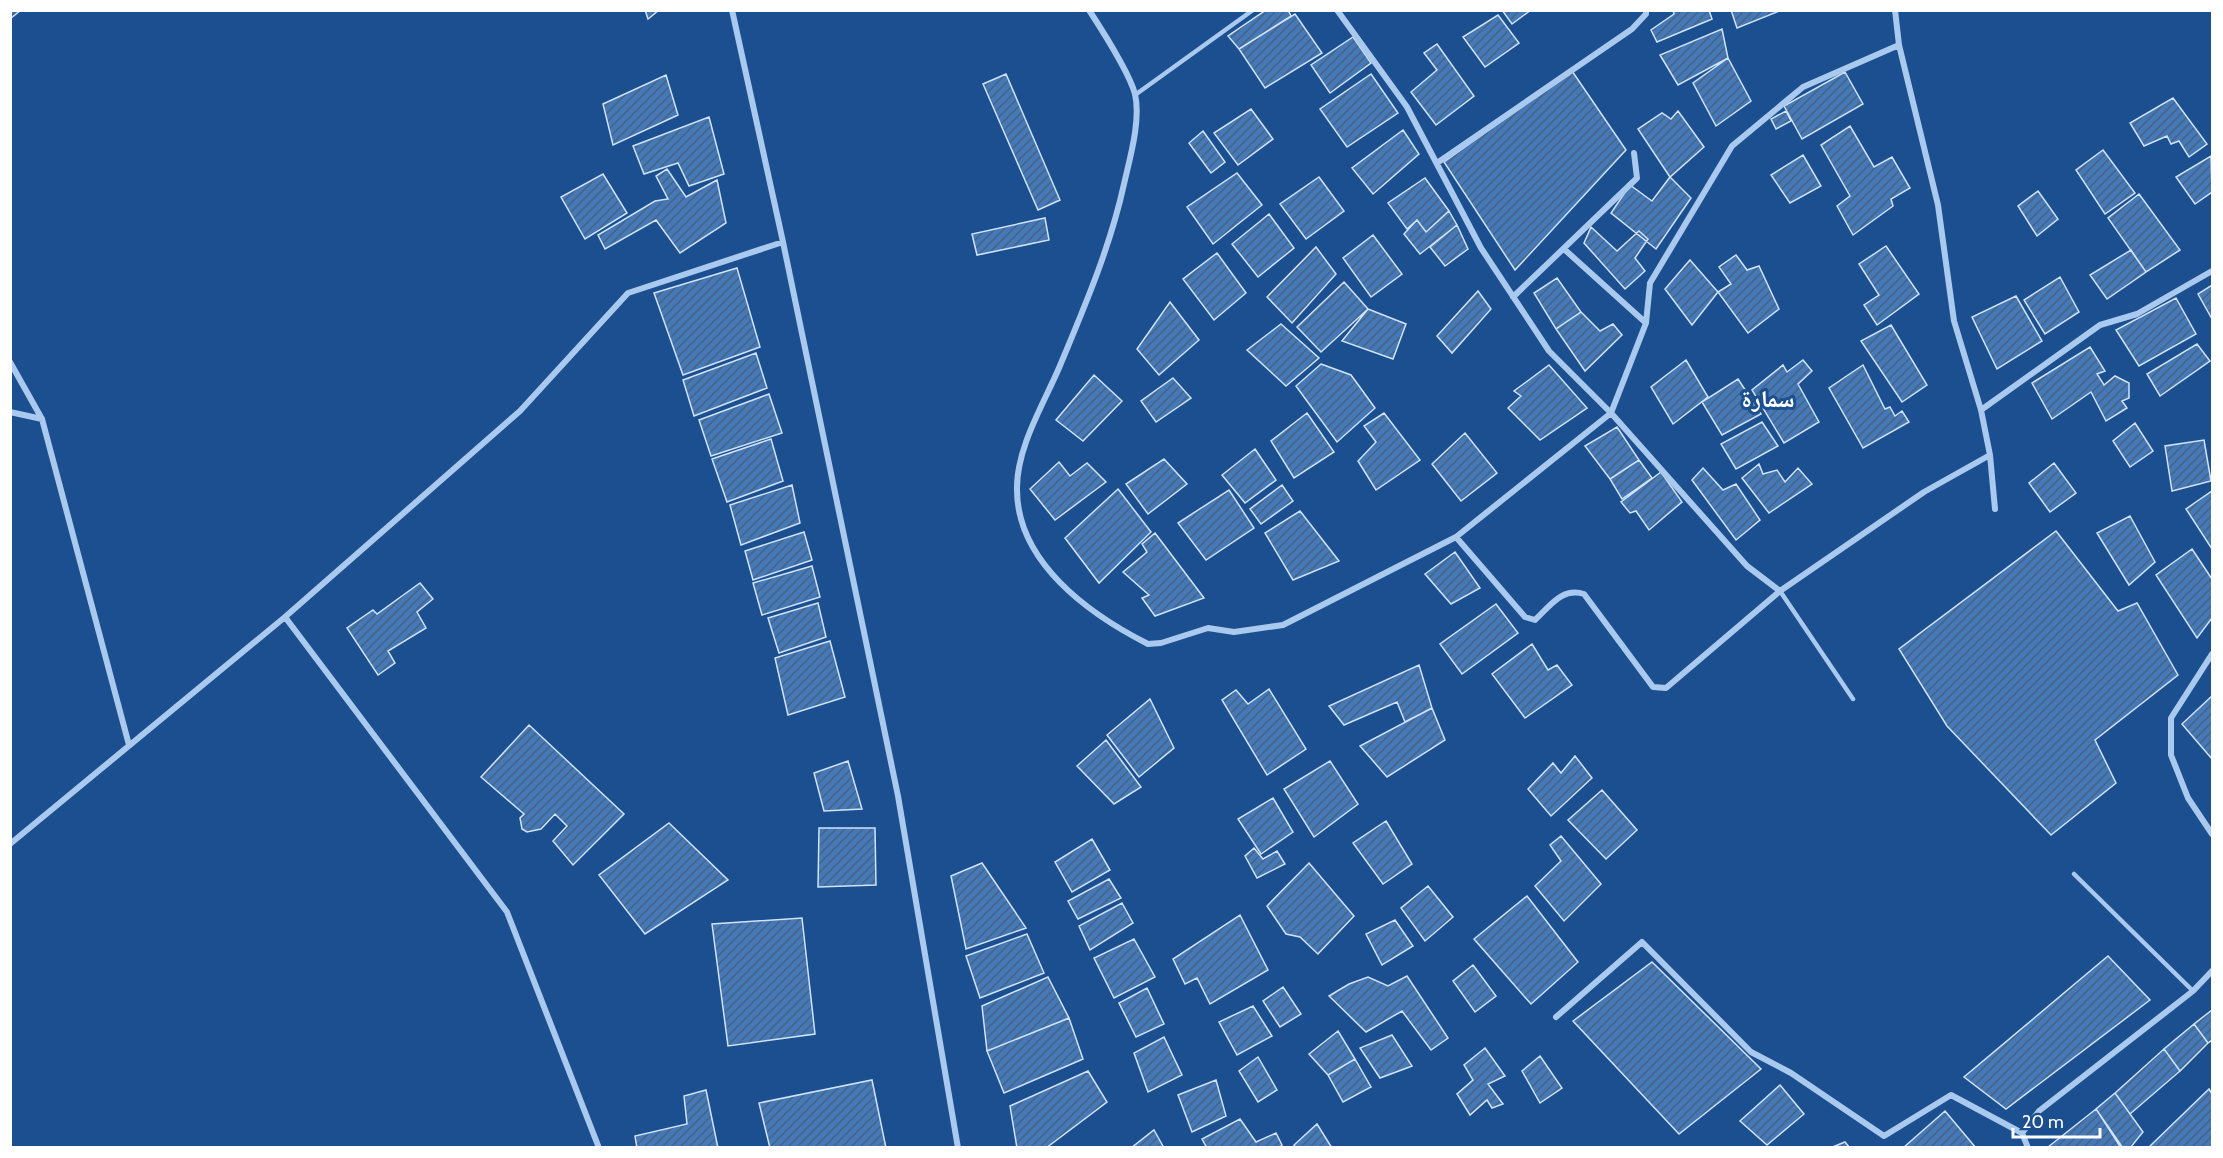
<svg xmlns="http://www.w3.org/2000/svg" width="2223" height="1158" viewBox="0 0 2223 1158" font-family="Cabin,'Noto Naskh Arabic',sans-serif">
<style>
.building{fill:url(#building-hatch);stroke:#cfe3fa;stroke-width:1.5}
.lines{fill:none;stroke-linecap:round;stroke-linejoin:round}
.service{stroke:#a9c9ee;stroke-width:4.5}
.minor{stroke:#a9c9ee;stroke-width:6}
.labels{text-anchor:middle;stroke-width:6;stroke-linejoin:round;paint-order:stroke}
.district-label{font-size:24px;font-weight:bold;fill:#fff;stroke:#1b4f8f}
</style>
<defs>
<pattern id="building-hatch" width="6" height="6" patternUnits="userSpaceOnUse" patternTransform="scale(1.5)"><rect width="6" height="6" fill="#4478b7"/><path d="M-1 1l2-2M0 6l6-6M5 7l2-2" fill="none" stroke="#486282"/></pattern>
</defs>
<rect width="100%" height="100%" fill="#1b4f8f"/>
<!-- building -->
<path class="building" d="M10 10H21L10 19Z
M645 10H659L648 19Z
M1266 10H1288L1291 16 1239 49 1228 36Z
M1502 10H1531L1512 24Z
M1673 10H1709L1712 19 1657 42 1651 30 1674 14Z
M1731 10H1782L1737 28Z
M1295 14 1322 53 1265 88 1239 49Z
M1498 15 1519 43 1485 67 1463 37Z
M1722 29 1728 58 1678 85 1660 55Z
M1353 37 1371 63 1330 93 1311 65Z
M1437 44 1474 96 1436 125 1411 92 1437 70 1424 53Z
M1728 58 1751 101 1716 126 1693 83Z
M1572 71 1626 150 1515 270 1444 162Z
M1845 72 1863 104 1802 139 1784 106Z
M1006 74 1060 200 1038 210 983 84Z
M1371 74 1398 113 1347 147 1320 109Z
M666 75 678 115 613 145 603 104Z
M2173 98 2207 144 2189 157 2179 141 2171 144 2167 136 2144 146 2130 123Z
M1251 109 1273 139 1238 165 1214 133Z
M1678 111 1704 147 1670 177 1638 129 1662 113 1671 119Z
M1786 111 1791 121 1776 129 1771 119Z
M709 117 724 174 689 186 678 163 644 174 633 146Z
M1850 126 1874 167 1892 157 1910 188 1891 199 1893 206 1853 235 1837 206 1850 196 1821 145Z
M1403 130 1419 154 1373 194 1352 168Z
M1203 131 1225 162 1211 173 1189 143Z
M2103 150 2135 193 2105 214 2076 170Z
M1803 155 1821 186 1790 203 1771 175Z
M2211 156 2212 192 2195 204 2176 177Z
M667 169 686 197 717 180 726 223 680 253 656 220 605 249 598 235 655 201 668 199 656 176Z
M1237 173 1262 205 1213 244 1187 207Z
M603 174 627 213 585 239 561 197Z
M1319 177 1344 211 1306 239 1280 204Z
M1670 177 1691 198 1656 249 1611 213 1630 185 1652 201Z
M1425 178 1449 211 1426 232 1417 220 1407 229 1388 203Z
M2038 191 2058 219 2037 236 2018 206Z
M2139 194 2180 250 2146 272 2108 218Z
M1449 211 1457 225 1420 254 1404 234 1417 220 1426 232Z
M1269 214 1294 248 1258 277 1232 244Z
M1045 218 1049 240 977 255 972 234Z
M1457 225 1468 249 1445 266 1430 247Z
M1591 227 1617 251 1639 231 1648 239 1635 258 1645 271 1625 289 1584 243Z
M1373 235 1402 274 1371 297 1343 258Z
M1886 246 1919 294 1877 325 1864 305 1879 295 1859 264Z
M1316 247 1336 274 1292 323 1267 297Z
M2131 250 2146 272 2107 299 2090 275Z
M1217 253 1246 293 1214 320 1183 279Z
M1736 255 1747 270 1759 266 1779 309 1748 333 1718 292 1731 284 1719 267Z
M1690 260 1718 292 1692 325 1665 289Z
M737 268 760 347 683 375 654 293Z
M2060 277 2079 312 2045 334 2024 300Z
M1557 278 1581 312 1556 329 1534 293Z
M1344 282 1368 309 1321 352 1297 327Z
M2212 285V319L2198 294Z
M1478 291 1491 309 1452 353 1437 336Z
M2016 296 2042 341 1997 369 1972 317Z
M2176 298 2196 334 2139 366 2116 330Z
M1170 302 1199 340 1159 375 1137 349Z
M1368 309 1406 324 1393 359 1342 341Z
M1581 312 1600 331 1613 324 1622 335 1585 371 1556 329Z
M1281 324 1319 358 1286 386 1247 350Z
M1891 325 1927 385 1902 402 1861 341Z
M2197 344 2210 361 2160 396 2147 374Z
M2090 347 2105 371 2097 374 2104 385 2115 376 2129 383V398L2122 401 2127 408 2106 421 2091 392 2052 419 2032 383Z
M756 353 767 388 694 416 683 380Z
M1686 360 1708 397 1673 424 1651 387Z
M1803 360 1812 371 1798 384 1819 422 1784 443 1752 390 1783 365 1787 372Z
M1321 364 1351 375 1375 408 1337 442 1296 386Z
M1549 365 1587 408 1540 440 1508 408 1521 396 1514 391Z
M1863 365 1885 409 1890 407 1895 416 1902 411 1909 422 1863 448 1829 388Z
M1094 375 1122 401 1083 441 1056 420Z
M1173 378 1191 398 1156 422 1141 401Z
M1738 379 1761 414 1722 435 1702 402Z
M769 394 782 433 711 456 699 420Z
M1307 413 1334 452 1294 478 1271 441Z
M1384 413 1420 460 1376 490 1358 461 1376 442 1364 426Z
M1762 422 1778 446 1736 469 1721 444Z
M2135 423 2153 451 2130 467 2113 441Z
M1617 427 1639 460 1610 479 1585 446Z
M1465 433 1497 473 1461 501 1432 464Z
M771 439 783 481 727 502 712 459Z
M2204 440 2211 481 2172 491 2165 446Z
M1255 449 1276 480 1245 503 1222 475Z
M1164 459 1187 484 1148 514 1126 484Z
M1639 460 1652 478 1622 499 1610 479Z
M1059 462 1070 476 1087 463 1106 482 1055 520 1030 489Z
M2054 463 2076 493 2050 512 2029 483Z
M1759 464 1763 474 1777 470 1785 482 1798 468 1812 484 1769 513 1742 478Z
M1703 468 1723 490 1736 484 1760 520 1736 540 1692 480Z
M1661 472 1682 502 1649 530 1636 511 1630 513 1621 502Z
M792 485 800 523 741 545 730 505Z
M1282 485 1293 501 1261 524 1250 509Z
M1118 489 1151 532 1099 583 1065 538Z
M1229 490 1254 528 1206 560 1178 523Z
M2212 491V549L2186 509Z
M1300 511 1339 561 1293 580 1265 533Z
M2130 516 2155 562 2129 585 2097 533Z
M2056 531 2118 611 2137 603 2178 675 2095 740 2116 783 2051 835 1947 726 1899 649Z
M804 532 812 560 753 580 745 551Z
M1155 533 1204 598 1155 616 1142 598 1149 595 1123 572 1147 552 1142 544Z
M2192 549 2212 579V618L2197 638 2156 575Z
M1455 552 1480 588 1451 604 1425 574Z
M812 566 820 597 762 615 753 583Z
M420 583 433 599 417 612 426 628 388 651 395 663 378 675 347 628 373 610 377 614Z
M818 603 826 637 779 653 768 618Z
M1496 604 1518 633 1462 674 1440 644Z
M830 641 845 697 788 715 775 658Z
M1532 644 1548 670 1557 665 1572 685 1525 718 1492 674Z
M1419 665 1432 708 1405 722 1397 702 1344 725 1329 706Z
M1269 689 1306 749 1267 775 1222 700 1236 690 1248 704Z
M2212 696V759L2182 724Z
M1150 699 1174 748 1139 777 1107 735Z
M1432 708 1445 740 1387 777 1360 746Z
M529 725 624 814 573 865 553 841 567 826 555 814 541 829 527 832 522 829 520 818 524 814 481 777Z
M1106 740 1141 787 1114 804 1077 766Z
M1575 756 1592 778 1551 816 1528 789 1553 763 1561 773Z
M848 761 862 809 824 811 814 773Z
M1330 761 1358 804 1314 837 1284 789Z
M1602 790 1637 830 1606 859 1568 820Z
M1273 798 1293 832 1261 854 1238 819Z
M1386 821 1412 864 1383 884 1353 843Z
M669 823 728 880 645 934 599 875Z
M819 828H875L876 885 818 887Z
M1561 836 1601 884 1564 921 1535 886 1561 861 1550 845Z
M1092 839 1110 870 1072 892 1055 862Z
M1254 848 1263 859 1277 851 1285 864 1257 878 1245 856Z
M982 863 1026 928 966 949 951 876Z
M1309 863 1354 916 1318 954 1300 937 1286 934 1267 906Z
M1109 879 1121 898 1078 919 1068 901Z
M1428 886 1453 917 1425 941 1401 908Z
M1527 896 1578 962 1531 1004 1474 939Z
M1122 903 1133 923 1090 950 1079 926Z
M1240 915 1268 970 1210 1004 1197 978 1185 984 1173 959Z
M802 918 815 1034 728 1046 712 924Z
M1395 920 1413 946 1382 965 1366 934Z
M1027 934 1044 973 980 998 966 956Z
M1134 939 1155 977 1114 998 1094 958Z
M2108 956 2150 1000 2006 1109 1964 1077Z
M1652 962 1761 1069 1679 1134 1573 1021Z
M1473 965 1496 996 1475 1012 1453 981Z
M1407 976 1448 1038 1431 1050 1402 1011 1366 1032 1329 996 1349 984 1368 977 1388 986Z
M1048 977 1069 1018 987 1051 982 1006Z
M1283 987 1301 1014 1280 1027 1263 1001Z
M1147 988 1164 1024 1136 1037 1119 1003Z
M1253 1006 1272 1036 1237 1055 1219 1022Z
M2212 1010V1040L2208 1043 2194 1024Z
M1069 1018 1083 1059 1004 1093 987 1051Z
M2194 1024 2208 1043 2180 1071 2164 1049Z
M1338 1031 1355 1059 1328 1075 1309 1054Z
M1392 1035 1412 1066 1380 1078 1360 1048Z
M1164 1037 1182 1075 1148 1092 1134 1053Z
M1485 1048 1505 1076 1488 1084 1503 1104 1492 1108 1487 1100 1470 1115 1457 1094 1473 1080 1464 1065Z
M2164 1049 2180 1071 2130 1114 2115 1093Z
M1540 1056 1562 1088 1540 1103 1522 1071Z
M1258 1057 1277 1090 1258 1102 1239 1071Z
M1355 1059 1371 1087 1343 1102 1328 1075Z
M1088 1071 1107 1102 1046 1148H1017L1010 1106Z
M872 1080 886 1148H770L759 1103Z
M1216 1080 1226 1116 1192 1132 1178 1095Z
M1780 1085 1804 1114 1767 1145 1740 1121Z
M2209 1089 2212 1094V1148H2148Z
M706 1090 718 1148H637L635 1136 687 1124 684 1096Z
M2115 1093 2143 1132 2130 1148H2121L2096 1109Z
M2096 1109 2123 1148H2048V1147Z
M1945 1111 1976 1148H1903Z
M1240 1119 1256 1142 1276 1133 1282 1145 1279 1148H1207L1202 1139Z
M1317 1124 1332 1148H1296L1294 1145Z
M1154 1130 1164 1148H1131Z
M1845 1142 1850 1148H1830Z"/>
<g class="lines">
<!-- service -->
<path class="service" d="M1135 95 1253 10
M1780 591 1853 699
M2074 874 2193 991"/>
<!-- minor -->
<path class="minor" d="M732 10 783 242 898 796 958 1148
M1089 10C1102 30 1129 72 1135 94 1141 120 1130 158 1124 184 1110 248 1084 308 1059 368 1043 405 1017 447 1017 488 1016 562 1089 614 1148 644L1161 643 1208 628 1234 632 1283 625 1456 537 1611 413 1646 323 1650 283 1732 146 1803 87 1899 45
M1337 10 1407 107 1481 248 1549 351 1611 413 1747 566 1780 591 1924 492 1990 455
M1895 10 1899 45 1938 205 1954 321 1981 410 1990 455 1995 509
M1437 163 1632 29 1646 14V10
M1564 249 1646 323
M1513 297 1637 178 1634 153
M10 362 42 419 129 745
M1981 410 2100 325 2137 314 2212 271
M10 412 42 419
M1456 537 1525 617 1535 620C1550 606 1562 587 1584 594L1653 687 1666 688 1780 591
M285 617 507 912 599 1148
M2212 654 2171 718V755L2188 798 2212 834
M10 844 285 617 520 411 628 293 783 242
M1556 1017 1642 942 1751 1052 1791 1073 1884 1136 1951 1095 2022 1133
M2028 1148 2022 1133 2039 1111 2193 991 2212 971"/>
</g>
<g class="labels">
<!-- district labels -->
<g class="district-label">
<text x="1768" y="407">سمارة</text>
</g>
</g>
<!-- border -->
<rect width="2223" height="1158" fill="none" stroke="#ffffff" stroke-width="24"/>
<!-- scale -->
<path d="M2013 1128v9h87v-9" fill="none" stroke="#ffffff" stroke-width="3"/>
<text x="2022" y="1128" font-size="18" fill="#ffffff" stroke="#1b4f8f" stroke-width="4.5" paint-order="stroke">20 m</text>
</svg>
